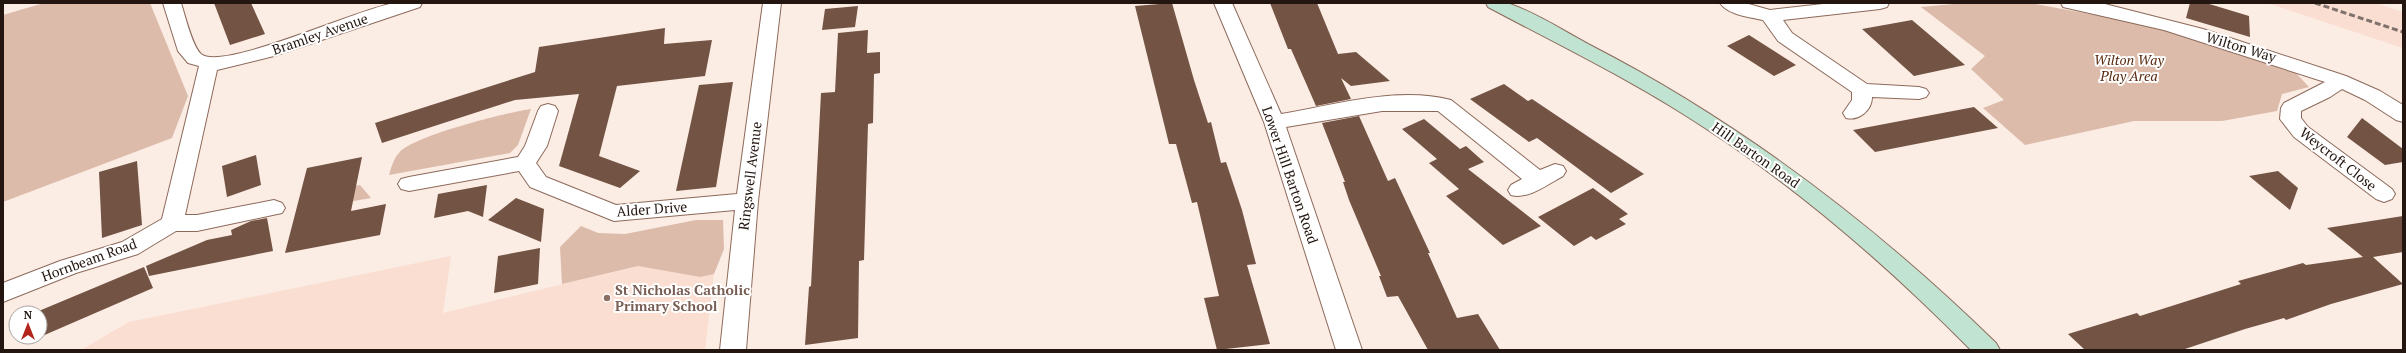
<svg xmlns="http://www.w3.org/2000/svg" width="2406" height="353" viewBox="0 0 2406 353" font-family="'PT Serif',serif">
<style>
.built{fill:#faded1}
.green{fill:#dcbbab}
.building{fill:#735343}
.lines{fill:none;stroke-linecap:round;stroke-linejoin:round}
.street-casing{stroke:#8c6a5a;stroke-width:2}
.secondary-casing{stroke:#8c6a5a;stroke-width:2}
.street{fill:#fff;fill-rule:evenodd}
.secondary{fill:#c1e4d2;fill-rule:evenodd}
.rail{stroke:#7f716b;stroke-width:3;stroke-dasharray:6 3;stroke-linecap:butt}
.education-dot{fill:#8d6e63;stroke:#fff;stroke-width:1.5}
.labels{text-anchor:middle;stroke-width:4;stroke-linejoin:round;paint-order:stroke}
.street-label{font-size:14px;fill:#231610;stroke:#fff}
.park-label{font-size:14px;font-style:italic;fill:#57290f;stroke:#fff}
.education-label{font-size:14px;font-weight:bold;fill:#785e54;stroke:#fff;text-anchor:start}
</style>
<rect width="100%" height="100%" fill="#fbece4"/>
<!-- built -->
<path class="built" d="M2267 3H2375L2403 12V48Z
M451 256 443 313 638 266 700 277 714 274 705 350H81L129 322Z"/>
<!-- green -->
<path class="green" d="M44 3H150L188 96 172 138 3 202V15Z
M1965 3 2035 4 2128 21 2216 44 2295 72 2309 87 2282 94 2277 111 2222 121H2134L2025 145 1983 108 2004 100 1971 69 1985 56 1921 7Z
M531 109 518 145 510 153 389 175C391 168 394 158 399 153 412 136 508 112 531 109Z
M360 185 371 198 319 207 308 194Z
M696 220H723L724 249 714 274 700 277 638 266 562 284 560 247 581 226 598 233 625 234Z"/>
<!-- building -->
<path class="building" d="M214 3H251L265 34 230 45Z
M1172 3 1194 80 1208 123 1211 122 1221 163 1226 162 1242 210 1256 264 1247 265 1270 344 1217 350 1204 298 1219 296 1197 202 1192 203 1176 144H1169L1135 6Z
M1270 3H1317L1338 54 1356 52 1390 81 1351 86 1341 78 1351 99 1316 106 1291 49H1288Z
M2190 3H2206L2249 16 2250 37 2186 18Z
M858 6 855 27 822 30 825 9Z
M1912 20 1925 31 1965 65 1914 76 1862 29Z
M665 28 664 44 712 40 705 76 617 86 599 156 640 171 620 188 559 166 579 94 515 100 382 143 375 123 535 72 539 47Z
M868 30 867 53 880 52V73L874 74 873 123 868 124 864 260 859 261 858 338 805 345 809 287 811 286 821 93 835 92 838 33Z
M1749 35 1796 65 1774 76 1727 46Z
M733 82 716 187 676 191 699 85Z
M1504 84 1528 101 1532 99 1644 174 1611 193 1537 138 1529 142 1470 99Z
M1974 107 1998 128 1875 152 1853 130Z
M1359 116 1388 181 1395 178 1430 253H1428L1457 318 1478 314 1500 350H1428L1398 296 1387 297 1379 276H1381L1349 200 1343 182H1345L1322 123Z
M2362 118 2403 149V162L2385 165 2347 137Z
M1424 119 1460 149 1466 146 1484 162 1468 169 1541 226 1503 245 1446 196 1459 189 1429 163 1437 159 1402 129Z
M256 155 261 185 227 197 222 166Z
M362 157 351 211 386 204 380 235 285 253 307 168Z
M137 161 142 225 102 238 99 172Z
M2278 171 2298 188 2290 210 2249 176Z
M487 185 483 217 468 211 434 218 438 194Z
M1593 188 1628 214 1619 219 1626 224 1596 240 1591 236 1574 246 1538 217Z
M516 198 544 209 541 242 488 220Z
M2403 216V252L2373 257 2403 284 2331 304 2286 320 2284 318 2245 329 2182 350H2085L2068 334 2137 313 2140 316 2241 284 2238 281 2303 263 2306 265 2363 257 2327 228Z
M267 218 273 251 149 276 146 266 207 240 232 235 231 230 251 221Z
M540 248 538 284 494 293 498 256Z
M144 267 153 288 33 340 32 337H40V313H34Z"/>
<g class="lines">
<defs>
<path id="street" d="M163 3H181C185 15 192 46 201 54 223 72 362 7 395 3 404 2 414 3 422 3L420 7 274 56 217 70 185 215H197L274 200 282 203 285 208 282 213 197 231H176L138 254 76 273 3 302V283L60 261 122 242 162 219 199 66 188 63 178 51Z
M763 3H781L758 201 746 350H720L735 210 614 221 530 187 519 171 409 191 401 189 398 184 401 179 409 177 518 157 525 146 538 111 541 106 548 104 555 106 558 111 547 146 536 163 546 177 616 205 737 194Z
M1214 3H1232L1281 114C1335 105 1397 86 1451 100L1540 170 1555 164 1563 166 1566 171 1563 176C1548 184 1528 200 1511 195L1508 190 1511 185 1522 179 1438 111H1382L1286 127 1362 350H1336L1264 122Z
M1720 3H1745L1770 10 1832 3H1889L1887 7 1880 9 1783 20 1792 33 1867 84 1919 87 1926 89 1929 93 1926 97 1919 99 1872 97C1872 111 1858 121 1846 118L1843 113 1852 100V92L1778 41 1763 20C1750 17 1728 15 1720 3Z
M2061 3H2101L2203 29 2346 76 2380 91 2403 105V122L2396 120 2365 100 2342 89 2330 97 2301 111V118L2308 127 2392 189 2395 194 2392 199 2384 202 2376 199 2294 137 2280 119 2281 108 2284 103 2325 82 2164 30 2063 7Z"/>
<path id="secondary" d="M1486 3C1493 3 1504 1 1510 4 1536 13 1564 31 1588 44 1740 122 1874 224 1996 343L2000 350H1971C1890 268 1802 191 1705 128 1636 82 1561 46 1488 7Z"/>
</defs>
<!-- street casing -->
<use href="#street" class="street-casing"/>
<!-- secondary casing -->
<use href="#secondary" class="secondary-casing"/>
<!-- street -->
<use href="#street" class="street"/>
<!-- secondary -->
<use href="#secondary" class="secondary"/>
<!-- rail -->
<path class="rail" d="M2315 3 2403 32"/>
</g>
<!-- markers -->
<circle class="education-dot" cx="607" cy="298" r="4"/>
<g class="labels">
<!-- street labels -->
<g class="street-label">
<text transform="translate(320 34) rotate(-19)" y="5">Bramley Avenue</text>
<text transform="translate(2241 47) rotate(17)" y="5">Wilton Way</text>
<text transform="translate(1756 155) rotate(35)" y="5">Hill Barton Road</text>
<text transform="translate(2338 159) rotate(38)" y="5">Weycroft Close</text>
<text transform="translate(1290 175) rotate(71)" y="5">Lower Hill Barton Road</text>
<text transform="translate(750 176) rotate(-83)" y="5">Ringswell Avenue</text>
<text transform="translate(652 209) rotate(-4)" y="5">Alder Drive</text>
<text transform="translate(89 260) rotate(-20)" y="5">Hornbeam Road</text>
</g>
<!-- park labels -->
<g class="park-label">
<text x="2129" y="65">Wilton Way<tspan x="2129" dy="16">Play Area</tspan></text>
</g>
<!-- education labels -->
<g class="education-label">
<text x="615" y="295">St Nicholas Catholic<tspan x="615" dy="16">Primary School</tspan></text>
</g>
</g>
<!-- border -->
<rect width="2406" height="353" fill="none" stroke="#231610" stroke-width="8"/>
<!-- north arrow -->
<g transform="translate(28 325)"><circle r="19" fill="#ffffff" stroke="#a7a29f"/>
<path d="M0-3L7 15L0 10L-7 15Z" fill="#b4261b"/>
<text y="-6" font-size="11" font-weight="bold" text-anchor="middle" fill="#231610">N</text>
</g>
</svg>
